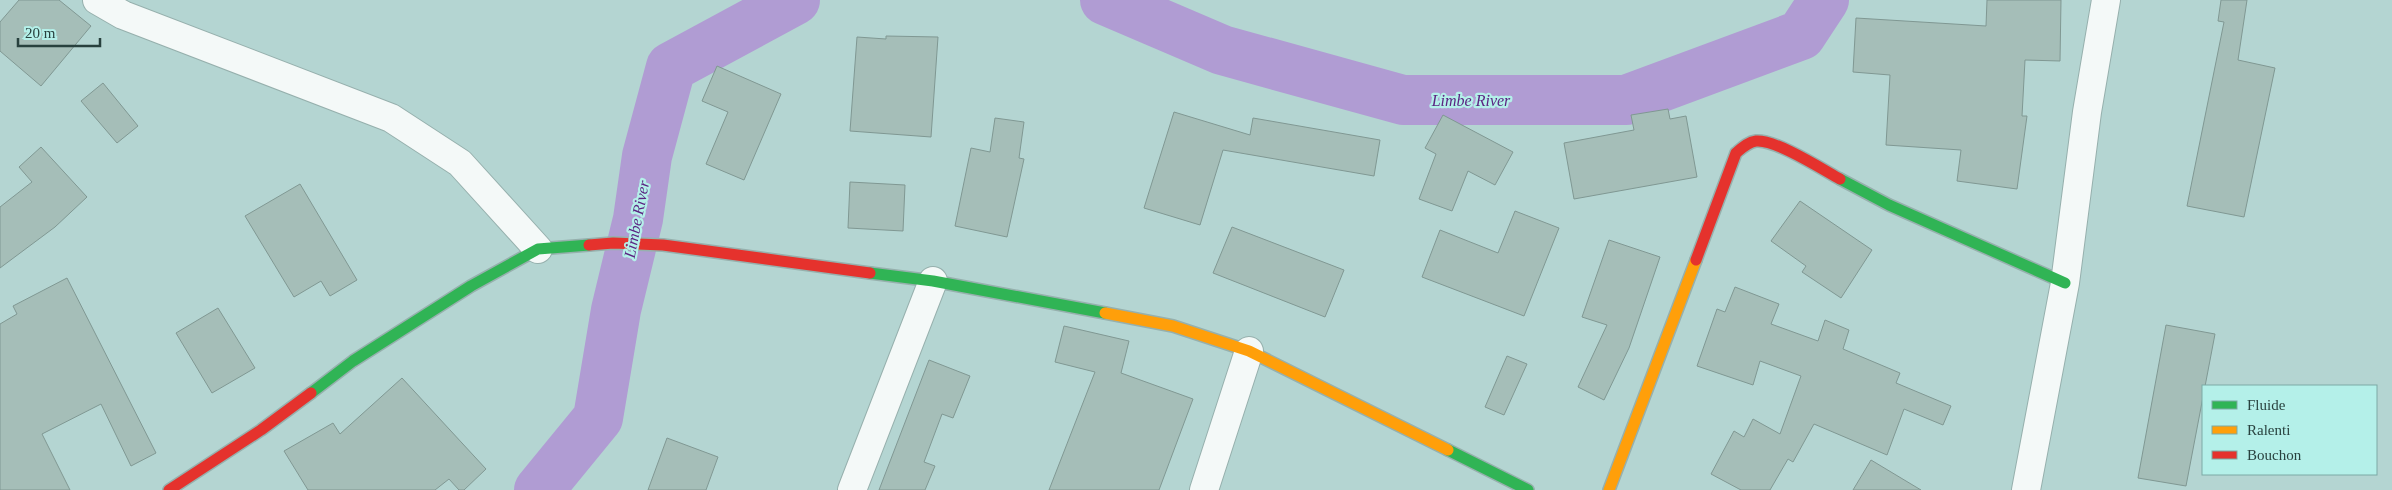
<svg xmlns="http://www.w3.org/2000/svg" width="2392" height="490" viewBox="0 0 2392 490" font-family="Georgia,serif">
<style>
.lines{fill:none;stroke-linecap:round;stroke-linejoin:round}
.river{stroke:#b09cd3;stroke-width:50}
.building{fill:#a5beb8;stroke:#809893}
.street-casing{stroke:#96b0ad;stroke-width:30}
.fast-casing{stroke:#96b0ad;stroke-width:14}
.slow-casing{stroke:#96b0ad;stroke-width:14}
.jam-casing{stroke:#96b0ad;stroke-width:14}
.street{stroke:#f4f9f8;stroke-width:28}
.fast{stroke:#30b455;stroke-width:11}
.slow{stroke:#ff9f0a;stroke-width:11}
.jam{stroke:#e5322d;stroke-width:11}
.labels{text-anchor:middle;stroke-width:4.5;stroke-linejoin:round;paint-order:stroke}
.water-label{font-size:16px;font-style:italic;fill:#5b2482;stroke:#b4f0e9}
</style>
<rect width="100%" height="100%" fill="#b4d5d2"/>
<g class="lines">
<!-- river -->
<path class="river" d="M1105 0 1222 50 1403 100H1626L1801 35 1824 0
M539 490 598 418 616 310 638 219 647 156 671 67 795 0"/>
</g>
<!-- building -->
<path class="building" d="M19 0H59L91 26 41 86 0 51V22Z
M1987 0H2061L2060 61 2025 60 2022 116H2027L2017 189 1957 181 1961 150 1886 145 1890 75 1853 72 1856 18 1986 26Z
M2221 0H2247L2238 60 2275 68 2244 217 2187 206 2224 22 2218 21Z
M886 36 938 37 931 137 850 131 857 37 886 39Z
M717 66 781 94 744 180 706 164 728 112 702 101Z
M103 83 138 126 117 143 81 101Z
M1668 109 1670 119 1686 116 1697 177 1574 199 1564 143 1634 130 1631 115Z
M1174 112 1250 135 1253 118 1380 140 1374 176 1223 150 1200 225 1144 208Z
M1443 115 1513 152 1495 185 1468 171 1452 211 1419 199 1436 154 1425 148Z
M995 118 1024 122 1019 158 1024 159 1007 237 955 226 971 148 990 152Z
M41 147 87 197 55 227 0 268V207L32 182 19 167Z
M850 182 905 185 903 231 848 228Z
M300 184 357 280 330 296 321 281 294 297 245 216Z
M1800 201 1872 250 1841 298 1802 272 1806 266 1771 241Z
M1515 211 1559 228 1524 316 1422 277 1440 230 1498 253Z
M1232 227 1344 270 1325 317 1213 273Z
M1609 240 1660 257 1629 348 1604 400 1578 387 1607 325 1582 317Z
M67 278 156 453 131 466 101 404 42 434 70 490H0V324L17 314 13 306Z
M1735 287 1779 304 1771 324 1818 341 1825 320 1849 330 1843 349 1900 373 1896 383 1951 406 1943 425 1904 409 1887 455 1814 424 1793 462 1788 459 1770 490H1741L1711 474 1734 431 1744 437 1753 419 1780 434 1801 376 1760 361 1753 385 1697 366 1717 309 1725 312Z
M218 308 255 368 212 393 176 333Z
M2166 325 2215 334 2186 486 2138 478Z
M1064 326 1129 341 1121 373 1193 399 1159 490H1049L1095 372 1055 362Z
M1507 356 1527 364 1504 415 1485 407Z
M929 360 970 376 953 418 942 414 924 462 935 466 925 490H879Z
M402 378 486 469 464 490H459L449 479 435 490H308L284 451 333 423 340 434Z
M667 438 718 457 706 490H648Z
M1871 460 1921 490H1853Z"/>
<g class="lines">
<defs>
<path id="street" d="M97 0 123 15 391 118 460 163 538 249
M852 490 933 281
M1204 490 1249 351
M2026 490 2065 283 2087 112 2106 0"/>
<path id="fast" d="M1840 179 1889 205 2065 283
M870 273 933 281 1105 313
M311 393 353 361 471 286 538 249 589 245
M1448 450 1528 490"/>
<path id="slow" d="M1105 313 1173 326 1249 351 1448 450
M1609 490 1696 260"/>
<path id="jam" d="M589 245 613 243 663 245 870 273
M1696 260 1736 153C1742 148 1748 142 1756 141 1775 139 1822 169 1840 179
M169 490 261 430 311 393"/>
</defs>
<!-- street casing -->
<use href="#street" class="street-casing"/>
<!-- fast casing -->
<use href="#fast" class="fast-casing"/>
<!-- slow casing -->
<use href="#slow" class="slow-casing"/>
<!-- jam casing -->
<use href="#jam" class="jam-casing"/>
<!-- street -->
<use href="#street" class="street"/>
<!-- fast -->
<use href="#fast" class="fast"/>
<!-- slow -->
<use href="#slow" class="slow"/>
<!-- jam -->
<use href="#jam" class="jam"/>
</g>
<g class="labels">
<!-- water labels -->
<g class="water-label">
<text x="1471" y="106">Limbe River</text>
<text transform="translate(636 219) rotate(-79)" y="6">Limbe River</text>
</g>
</g>
<!-- legend -->
<rect x="2202" y="385" width="175" height="90" fill="#b4f0e9" stroke="#7caaa5"/>
<rect x="2212" y="401" width="25" height="8" fill="#30b455" stroke="#7caaa5"/>
<text x="2247" y="410" font-size="15" fill="#28413e">Fluide</text>
<rect x="2212" y="426" width="25" height="8" fill="#ff9f0a" stroke="#7caaa5"/>
<text x="2247" y="435" font-size="15" fill="#28413e">Ralenti</text>
<rect x="2212" y="451" width="25" height="8" fill="#e5322d" stroke="#7caaa5"/>
<text x="2247" y="460" font-size="15" fill="#28413e">Bouchon</text>
<!-- scale -->
<path d="M18 38v8h82v-8" fill="none" stroke="#28413e" stroke-width="2.5"/>
<text x="25" y="38" font-size="15" fill="#28413e" stroke="#b4f0e9" stroke-width="4" paint-order="stroke">20 m</text>
</svg>
